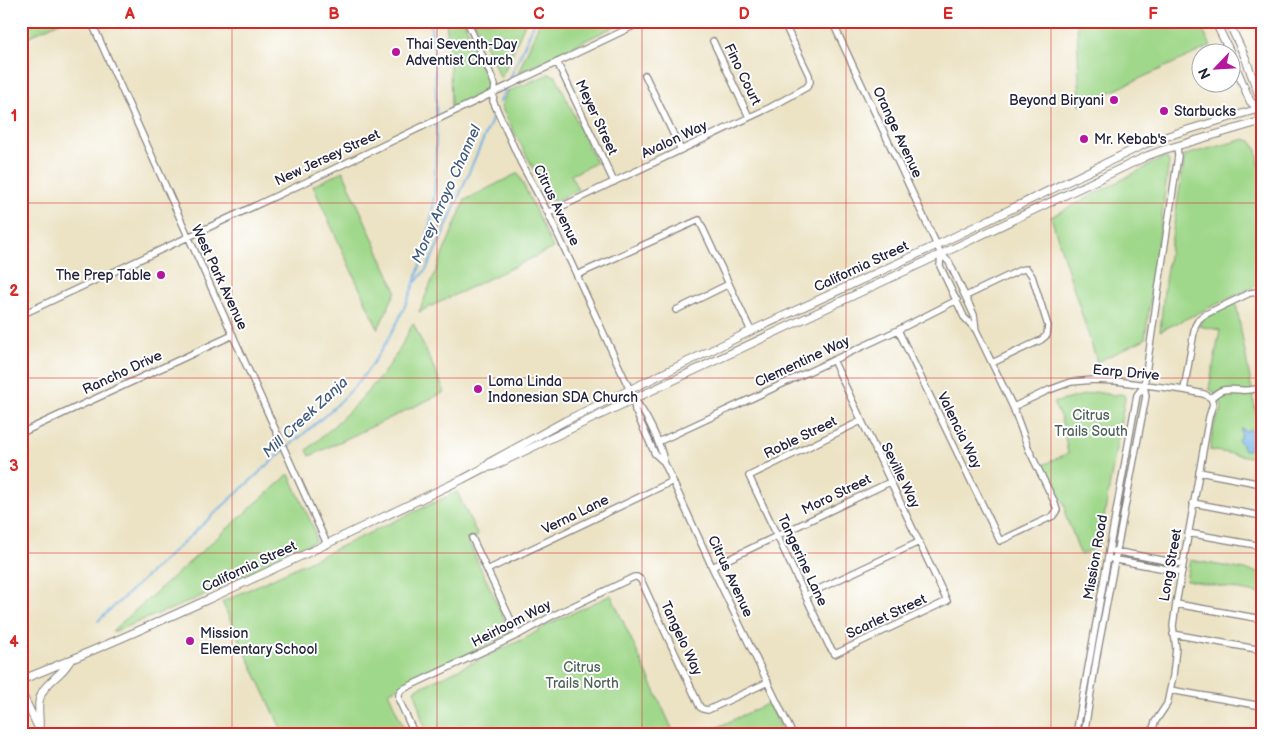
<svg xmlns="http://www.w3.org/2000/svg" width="1283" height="756" viewBox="0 0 1283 756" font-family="'Balsamiq Sans',sans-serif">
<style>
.green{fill:#a0d88b;stroke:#617d63}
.water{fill:#6db1e3;stroke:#486a8f}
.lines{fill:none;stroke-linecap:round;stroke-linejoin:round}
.stream{stroke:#6db1e3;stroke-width:2}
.minor-casing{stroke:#878280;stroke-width:8}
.major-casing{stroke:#878280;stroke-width:9}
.minor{stroke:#fff;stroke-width:5.5}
.major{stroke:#fff;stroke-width:7}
.grid{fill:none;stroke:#d62828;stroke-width:1;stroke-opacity:0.55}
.poi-dot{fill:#b5179e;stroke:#fff;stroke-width:2}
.labels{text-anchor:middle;stroke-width:4;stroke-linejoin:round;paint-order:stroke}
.poi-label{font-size:14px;fill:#22223b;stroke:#fff;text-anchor:start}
.street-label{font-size:14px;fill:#22223b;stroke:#fff}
.park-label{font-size:14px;fill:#4e6257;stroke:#fff}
.water-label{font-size:15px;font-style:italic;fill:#405b7e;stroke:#fff}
.neatline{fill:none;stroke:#d62828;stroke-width:2}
.grid-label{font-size:16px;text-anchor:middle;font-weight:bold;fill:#d62828}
</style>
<rect width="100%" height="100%" fill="#fff"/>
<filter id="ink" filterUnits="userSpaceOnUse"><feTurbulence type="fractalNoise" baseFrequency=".02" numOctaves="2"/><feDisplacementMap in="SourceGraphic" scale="10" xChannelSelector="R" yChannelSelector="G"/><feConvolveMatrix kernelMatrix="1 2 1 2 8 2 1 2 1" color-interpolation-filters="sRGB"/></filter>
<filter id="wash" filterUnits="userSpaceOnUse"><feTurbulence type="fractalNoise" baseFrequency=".0096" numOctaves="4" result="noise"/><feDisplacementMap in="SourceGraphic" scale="20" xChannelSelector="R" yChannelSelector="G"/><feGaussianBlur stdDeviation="1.12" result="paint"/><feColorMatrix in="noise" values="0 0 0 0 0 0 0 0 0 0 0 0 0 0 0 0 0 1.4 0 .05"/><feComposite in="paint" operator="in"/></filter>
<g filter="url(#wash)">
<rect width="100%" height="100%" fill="#ece3c5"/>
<!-- green -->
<path class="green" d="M21 21H62L21 40Z
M446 21H464L491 82C491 88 490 90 485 93L451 109 450 67Z
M474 21H526L501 79Z
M540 21H626L518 73Z
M1077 21H1198L1211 46 1080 106Z
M549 74 556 76 596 163 571 175 578 190 555 201 550 200 501 107 507 92Z
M1245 139 1251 141 1257 150 1262 184V283L1160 331 1165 281 1185 155Z
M1163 158H1167L1169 162 1145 339 1097 362 1051 217Z
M343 171 396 291 378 329 313 186Z
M518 173 553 248 419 312 465 200Z
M1236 303 1246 357 1262 446V459L1210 450C1211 441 1212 431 1215 422 1216 418 1219 416 1221 412 1224 402 1217 393 1209 389L1220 330 1199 326 1204 318Z
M413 323 445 392 310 456 307 450C336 424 365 398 388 367 398 354 405 338 413 323Z
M1095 392 1112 395 1121 394 1124 395 1125 398 1099 546 1081 555 1077 546 1074 536 1065 515 1066 511 1064 503 1054 489 1043 465 1068 453 1061 418 1053 403Z
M289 474 315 531V541L189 602 115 631H112Z
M457 492 478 536 468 541 511 633 388 692 407 735H284L222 602Z
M1190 560 1262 573V594L1186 580Z
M611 595 675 735H429L422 720 417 698 414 690 528 637 549 624Z
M769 703 785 735H701Z"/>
<!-- water -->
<path class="water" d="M1241 429H1243L1246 431 1250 429C1258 434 1252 440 1252 447L1249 450H1244L1241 444 1238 441 1241 435Z"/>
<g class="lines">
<!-- stream -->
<path class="stream" d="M510 79 535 21
M499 103 505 91
M416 282 427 268 443 234 475 158 495 113
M98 621C159 565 220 508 281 453 313 425 349 399 373 363 401 322 421 274 430 225 436 198 435 169 436 142 437 101 436 61 430 21"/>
</g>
</g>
<g filter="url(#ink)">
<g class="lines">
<defs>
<path id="minor" d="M91 21 327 544
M467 21 488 68 495 85 493 101 521 163 548 213 634 399C646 413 661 444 664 462L712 567 793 735
M832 21 941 254 949 262 974 315 976 330 1013 407 1029 450 1054 501 1057 510 1053 516 1000 541 898 330
M713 41 749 117
M557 62 614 182
M645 75 681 150
M548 213 771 107 807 87 810 82 809 75 783 21
M941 254 940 266 964 317 976 330
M577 275 699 220 751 331
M966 296 1020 270 1027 269 1032 276 1048 326 1047 335 1041 340 992 363
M676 310 729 284
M21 315 306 182 644 21
M833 360 947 601 835 654 829 646 749 476 861 421
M1184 390 1195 326 1199 319 1204 315 1250 293 1257 292 1260 295 1262 302
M1211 398C1224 386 1226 390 1241 390 1248 391 1255 389 1262 388
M634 400 635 410 655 454 664 462
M1013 407 1049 390 1071 382 1094 380 1116 381 1184 390 1204 394 1211 398
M21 433 233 335
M658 442 898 330 957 300
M1199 472 1262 484
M1193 503 1262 516
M1188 533 1262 546
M472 538 518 635
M1114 551 1183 564
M1112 559 1182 572
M712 567 890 482
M487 570 673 481
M806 595 919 542
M1176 604 1262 619
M1173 634 1262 650
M1170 690 1262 706
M415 735 399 700V694L401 690 518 635 550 617 634 577H637L641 580 700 707 703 709 708 710 768 682
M1076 735 1137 395 1144 386
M1084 735 1097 655 1146 396 1144 386 1178 156 1177 146
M1151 735 1155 722 1167 704 1173 676 1176 648 1173 626 1176 604 1209 417 1213 404 1211 398"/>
<path id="major" d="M1215 21 1230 52
M1228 21 1245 57 1260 98 1258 109
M1230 53 1250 101 1258 109 1262 120
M485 468 494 466 568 430 952 249 1147 156 1163 150 1262 121
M21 680C172 620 317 548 463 479L484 468 492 461 565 421 751 331 937 245 1145 144 1177 133 1258 109
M21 692 42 735
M39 729C40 720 38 711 39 702 41 688 51 682 60 673 64 670 67 665 70 661"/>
</defs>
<!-- minor casing -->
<use href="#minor" class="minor-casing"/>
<!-- major casing -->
<use href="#major" class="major-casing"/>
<!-- minor -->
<use href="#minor" class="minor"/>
<!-- major -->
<use href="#major" class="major"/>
</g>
</g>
<!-- grid -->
<path class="grid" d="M232 21V735M437 21V735M642 21V735M846 21V735M1051 21V735M21 203H1262M21 378H1262M21 553H1262"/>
<!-- markers -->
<g class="poi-dot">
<circle cx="396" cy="52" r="5"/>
<circle cx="1114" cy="100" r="5"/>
<circle cx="1164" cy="111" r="5"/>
<circle cx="1084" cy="139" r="5"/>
<circle cx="161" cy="275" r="5"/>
<circle cx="478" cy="389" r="5"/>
<circle cx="190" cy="641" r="5"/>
</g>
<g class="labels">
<!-- poi labels -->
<g class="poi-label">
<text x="406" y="49">Thai Seventh-Day<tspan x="406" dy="16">Adventist Church</tspan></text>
<text x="1104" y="105" text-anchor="end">Beyond Biryani</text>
<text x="1174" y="116">Starbucks</text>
<text x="1094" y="144">Mr. Kebab's</text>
<text x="151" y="280" text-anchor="end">The Prep Table</text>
<text x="488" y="386">Loma Linda<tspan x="488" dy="16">Indonesian SDA Church</tspan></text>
<text x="200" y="638">Mission<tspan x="200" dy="16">Elementary School</tspan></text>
</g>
<!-- street labels -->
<g class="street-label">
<text transform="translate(743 74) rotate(64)" y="5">Fino Court</text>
<text transform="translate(597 117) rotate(65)" y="5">Meyer Street</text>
<text transform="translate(898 132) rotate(65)" y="5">Orange Avenue</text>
<text transform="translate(674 139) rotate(-25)" y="5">Avalon Way</text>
<text transform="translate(327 157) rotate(-25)" y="5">New Jersey Street</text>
<text transform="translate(557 205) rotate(64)" y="5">Citrus Avenue</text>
<text transform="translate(861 266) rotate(-25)" y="5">California Street</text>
<text transform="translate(220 277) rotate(65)" y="5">West Park Avenue</text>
<text transform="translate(802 361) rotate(-25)" y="5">Clementine Way</text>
<text transform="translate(122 372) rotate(-25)" y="5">Rancho Drive</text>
<text transform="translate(1126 372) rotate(5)" y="5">Earp Drive</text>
<text transform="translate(960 430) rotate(64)" y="5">Valencia Way</text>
<text transform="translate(800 437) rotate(-26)" y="5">Roble Street</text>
<text transform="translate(901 475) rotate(64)" y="5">Seville Way</text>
<text transform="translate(836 494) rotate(-26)" y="5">Moro Street</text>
<text transform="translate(575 514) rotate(-26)" y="5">Verna Lane</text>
<text transform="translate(1095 557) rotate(-80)" y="5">Mission Road</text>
<text transform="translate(803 560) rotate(65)" y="5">Tangerine Lane</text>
<text transform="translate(1170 565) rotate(-80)" y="5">Long Street</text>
<text transform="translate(249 566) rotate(-25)" y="5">California Street</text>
<text transform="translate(731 576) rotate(65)" y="5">Citrus Avenue</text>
<text transform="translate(886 616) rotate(-25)" y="5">Scarlet Street</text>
<text transform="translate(511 623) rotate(-27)" y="5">Heirloom Way</text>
<text transform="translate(682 638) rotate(65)" y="5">Tangelo Way</text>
</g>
<!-- park labels -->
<g class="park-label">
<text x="1091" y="420">Citrus<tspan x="1091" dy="16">Trails South</tspan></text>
<text x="582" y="672">Citrus<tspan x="582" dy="16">Trails North</tspan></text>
</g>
<!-- water labels -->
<g class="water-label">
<text transform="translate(446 194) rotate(-66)" y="5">Morey Arroyo Channel</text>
<text transform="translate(305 417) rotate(-43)" y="5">Mill Creek Zanja</text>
</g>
</g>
<!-- margin -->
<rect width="1283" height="756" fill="none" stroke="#fff" stroke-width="55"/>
<!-- north arrow -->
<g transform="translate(1216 68) rotate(245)"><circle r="24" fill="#ffffff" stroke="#a7a7b1"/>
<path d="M0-4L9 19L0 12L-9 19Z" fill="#b5179e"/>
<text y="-8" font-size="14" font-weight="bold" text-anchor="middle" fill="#22223b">N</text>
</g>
<rect x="28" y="28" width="1228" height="700" class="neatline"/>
<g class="grid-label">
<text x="130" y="19">A</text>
<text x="334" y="19">B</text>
<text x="539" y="19">C</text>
<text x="744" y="19">D</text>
<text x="948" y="19">E</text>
<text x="1153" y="19">F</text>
<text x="14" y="121">1</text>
<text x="14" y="296">2</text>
<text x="14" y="471">3</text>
<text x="14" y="647">4</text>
</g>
</svg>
